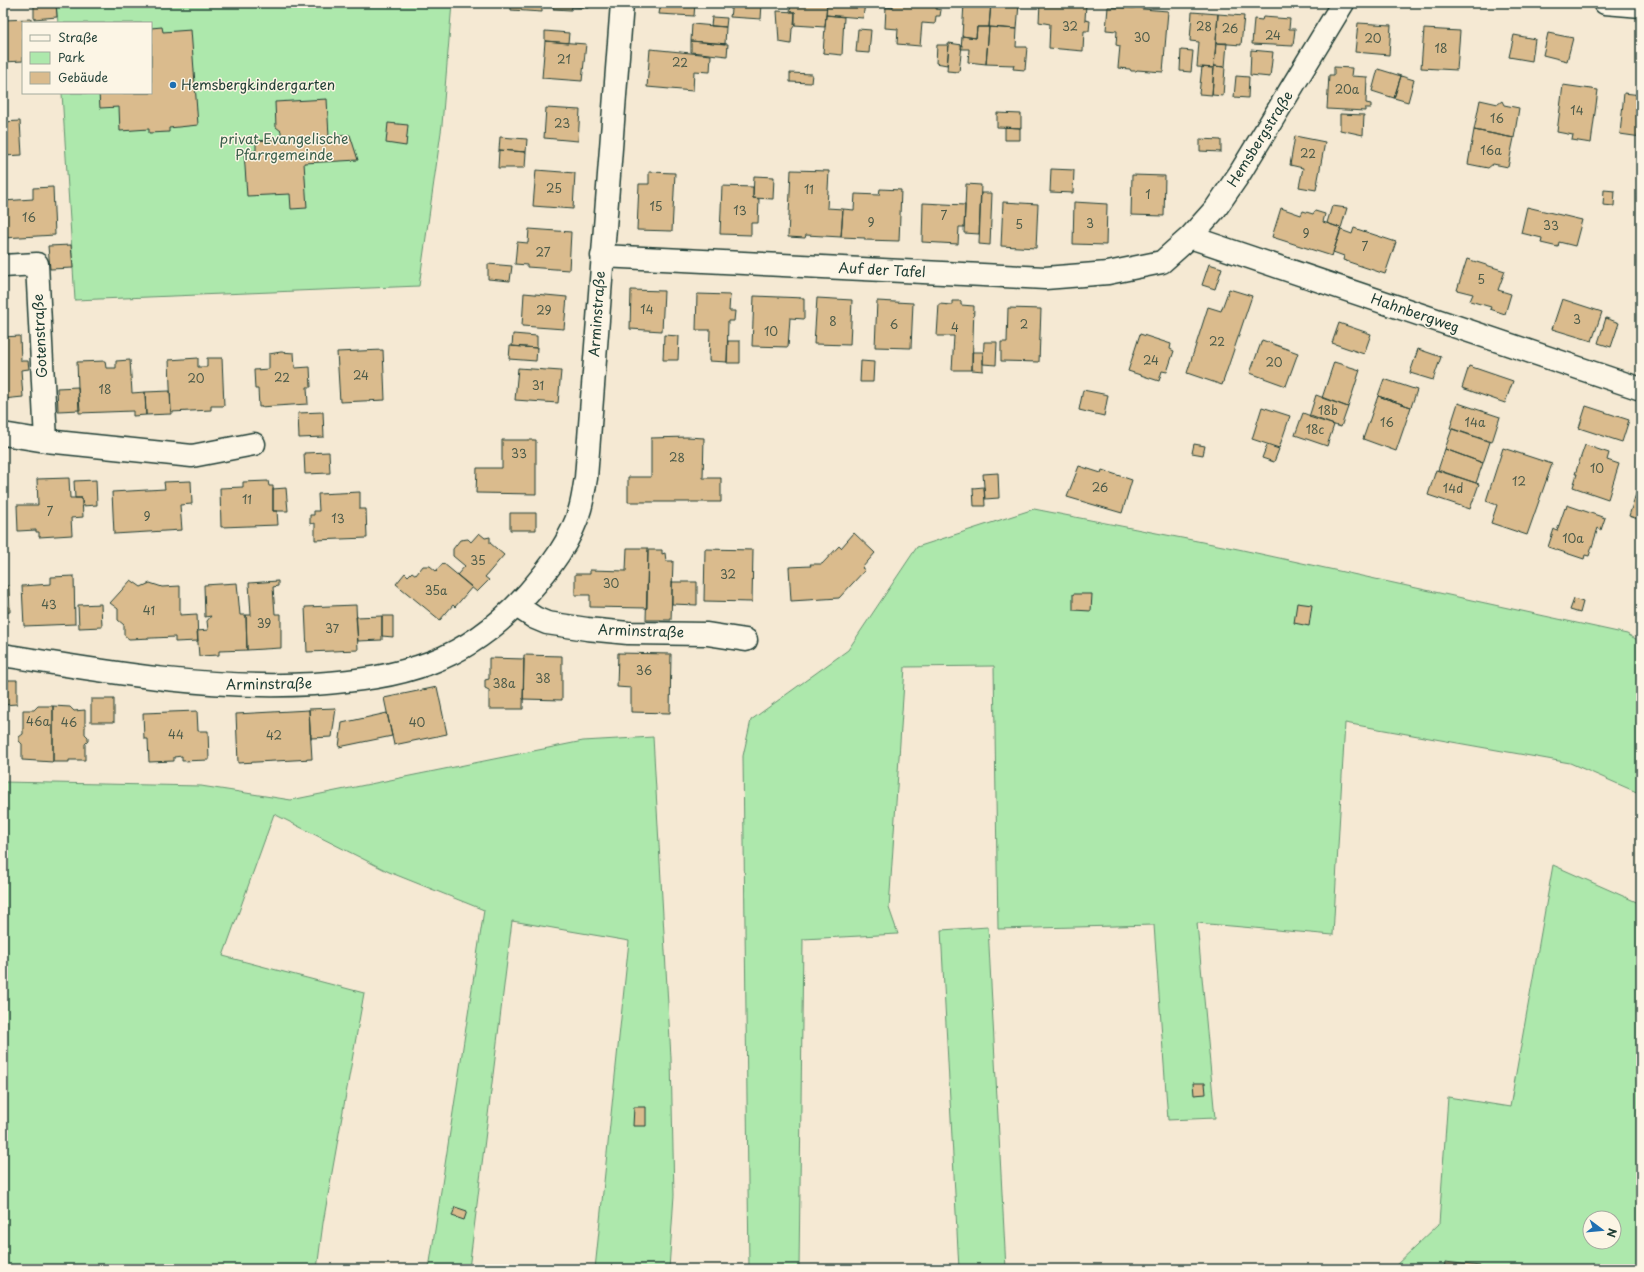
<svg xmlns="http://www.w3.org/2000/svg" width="1644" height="1272" viewBox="0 0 1644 1272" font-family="'Playpen Sans',sans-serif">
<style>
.green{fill:#ade8ac;stroke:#669270;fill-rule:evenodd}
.building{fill:#dabb8d;stroke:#1f3d34}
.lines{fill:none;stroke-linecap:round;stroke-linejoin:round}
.minor-casing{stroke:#1f3d34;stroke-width:25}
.minor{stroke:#fcf5e5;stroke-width:22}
.poi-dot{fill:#1f6fb2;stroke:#fcf5e5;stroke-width:1.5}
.labels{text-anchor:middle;stroke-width:3;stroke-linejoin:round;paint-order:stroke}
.number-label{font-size:12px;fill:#4e5c4a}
.poi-label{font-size:14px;fill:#1f3d34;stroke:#fcf5e5;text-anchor:start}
.park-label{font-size:14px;fill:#3b5f4c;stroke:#fcf5e5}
.street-label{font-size:14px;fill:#1f3d34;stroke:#fcf5e5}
</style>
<rect width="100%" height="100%" fill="#f5e9d3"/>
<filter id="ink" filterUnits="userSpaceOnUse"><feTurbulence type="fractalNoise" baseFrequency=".025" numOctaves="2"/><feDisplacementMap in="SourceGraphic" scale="8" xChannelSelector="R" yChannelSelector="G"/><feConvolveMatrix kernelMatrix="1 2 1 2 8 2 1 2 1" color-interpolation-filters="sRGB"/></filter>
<g filter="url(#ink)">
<!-- green -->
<path class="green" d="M56 3H452L442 125 419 286 75 300 62 93H151V23H58Z
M1034 509 1238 549 1627 634 1641 642V794L1570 763 1345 723 1333 935 1197 923 1215 1118 1168 1120 1154 925 998 929 994 666 905 667 889 908 898 934 803 939 799 1269H749L743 756 751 720 848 650 917 547Z
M653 737 671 1058 674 1195 669 1269H595L629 941 512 921 469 1269H429L484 910 389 872 274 814 223 956 364 993 323 1223 317 1269H3V782L201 786 291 800 583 741Z
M1553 865 1641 904V1269H1392L1439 1224 1448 1097 1510 1107ZM1590 1218H1614V1242H1590Z
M988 927 1006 1269H959L941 930Z"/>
<!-- building -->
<path class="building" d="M34 3H56L57 17 34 19Z
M511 3H589V8L572 7 571 10 553 9V6L542 5V12L511 10Z
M655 3H695L694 16 659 14 660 8H655Z
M732 3H762L761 19 730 17Z
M791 3H827L825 27 794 25 795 12H790Z
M827 3H865L863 18 826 15Z
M893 3H937L936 9 941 10 940 16H936L935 24 922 23 920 46 897 44 898 29 885 28 886 7 893 8Z
M964 3H991L989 27H977L976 38 962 36Z
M991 3H1019L1017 29 989 27Z
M1040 3 1086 4 1085 20 1090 21 1089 31H1084L1083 51 1049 48 1050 24 1039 22Z
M1108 7 1134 8 1136 7H1140L1142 9 1168 11 1163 72 1137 70 1136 71H1131L1130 69 1118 68 1120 46 1116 45 1117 31 1106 30Z
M777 11 795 12V25L792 29 791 44 779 42Z
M1192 12 1218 14 1214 68 1197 67 1199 42 1190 41Z
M1218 14 1244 16 1241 45 1216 43Z
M826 15 844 17 842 55 823 53Z
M712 17 727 18 726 27 711 26Z
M1263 17 1290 19 1289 29H1295L1293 46 1252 44 1254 19 1262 20Z
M31 19V23H23V61L3 62V20Z
M1358 23 1391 25 1389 55 1355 52Z
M692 24 726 27 725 44 691 41Z
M162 27 163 32 191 30 198 125 169 128V132L149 133V129L120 131 119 107 100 108 99 93H151V28Z
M977 27H989L986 64 968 62 969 49H961L962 36 976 38Z
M989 27 1017 29 1016 47H1027L1025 70 1013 69 1014 65 986 64Z
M858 29 871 30 869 53 856 52Z
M1424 29 1460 31 1457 70 1421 68Z
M545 31 569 33 568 43 545 41Z
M1548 33 1573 38 1567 61 1543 55Z
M1514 35 1535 39 1532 61 1509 57Z
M545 41 586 44 582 81 542 78Z
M691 41 728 44 727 56 691 52Z
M949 43 962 45 959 72 947 71Z
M1216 43H1227L1225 67 1214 66Z
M937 45H949L947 65 936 63Z
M650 49 711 55 710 72 694 71 693 91 647 87Z
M1181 50 1193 51 1191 72 1180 71Z
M1251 50 1273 52 1270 77 1250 75Z
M1214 66 1225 67 1223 96 1212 95Z
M1202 67 1214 68 1212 95 1199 94Z
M1334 67 1352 68 1351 76 1367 77 1366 103 1371 104V108H1365V111L1327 109 1329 75H1334Z
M1378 69 1401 76 1394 98 1372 91Z
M790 73 812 74 811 83 790 82Z
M1236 76 1249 77 1248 98 1234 97Z
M1401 76 1414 80 1408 102 1394 98Z
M1563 85 1598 90 1591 143 1572 140 1573 135 1557 132Z
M1624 93 1641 95V137L1620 134Z
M327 99 329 137 350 135 358 160 304 163 307 208 291 209 290 194 247 196 244 152 256 151V141L281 139V131L276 127 275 102Z
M1480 100 1498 104 1502 101 1504 105 1519 108 1514 138 1474 130Z
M546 108 580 110 578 141 544 138Z
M997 113 1021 114V128L997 127Z
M1340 114 1364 115 1363 135 1340 130Z
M20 121 22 155 3 156V122Z
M388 123 408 125 406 146 386 143Z
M1005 127 1020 128V140H1005Z
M1474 130 1514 138 1508 167 1493 164 1488 168 1468 164Z
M1295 136 1325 142 1316 190 1299 187 1303 168 1290 165Z
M500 137 527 139 526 152 499 150Z
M1200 139 1221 140V152L1200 151Z
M499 150 526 152 525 168H498Z
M1051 169 1074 170 1073 193 1050 192Z
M536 170 575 173 573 209 533 206Z
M791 170 829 171 827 208 843 209 841 237 806 235 805 238 788 237Z
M649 172 675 173 672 231 637 230 639 184H649Z
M1132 175 1165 176 1164 216 1131 215Z
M754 176 774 177 773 199 753 198Z
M966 184 981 185 979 234 964 233Z
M722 186 753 187V198L759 199 758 223H751V235L720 234Z
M53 187 55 235 3 238V201L33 199V188Z
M880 189 901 190 899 241 865 240V238L841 237 843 209 854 210 855 194 879 195Z
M1604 190 1615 191 1614 206 1603 205Z
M981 193H992L990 245 979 244Z
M1003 202 1038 204 1036 248 1001 246Z
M1074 202 1107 204 1106 245 1073 244Z
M923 203 965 205 964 227H959L958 244 922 242Z
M1332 206 1347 208 1341 228 1327 223Z
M1527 207 1582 220 1575 246 1559 242 1558 247 1541 243 1542 238 1521 233Z
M1281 208 1301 215 1303 211 1313 214 1315 211 1325 214 1323 222 1341 228 1332 256 1272 237Z
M1354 228 1396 242 1385 274 1343 260 1344 256 1333 252 1341 230 1352 234Z
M529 229 571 232 569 270 527 267V265L515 264 517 242 528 243Z
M71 245 73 268 50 269 48 246Z
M1467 259 1505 271 1498 290 1511 294 1505 314 1490 309 1491 307 1470 301 1473 294 1457 290Z
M488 264 512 266 510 281 488 279Z
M1209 264 1222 268 1215 289 1202 285Z
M1229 289 1252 296 1222 385 1187 373 1208 307 1221 311Z
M631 290 664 291 662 331 630 329Z
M524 293 567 297 564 329 522 326Z
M697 294 730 295 729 311H735L734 321H728L727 362 709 361 710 330H696Z
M754 296 804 298V319L790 318 788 347 752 346Z
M817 298 852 300 850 345 814 344Z
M1562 299 1602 312 1592 341 1552 329Z
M877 301 913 303 911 348 875 347Z
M952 301H961V305L974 306 972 370H952L954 336H937L939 304 952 305Z
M1008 308 1041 309 1039 362 1001 361V342H1007Z
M1606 318 1619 323 1611 347 1598 343Z
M1339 323 1371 334 1364 354 1332 343Z
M513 334 537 336V348L512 346Z
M1140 334 1171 344 1170 349 1174 351 1167 372 1162 371 1159 381 1128 371Z
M664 335 679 336 678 360H663Z
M20 336 21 361H28L29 369 21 370 23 397 3 399V337Z
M1262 340 1298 353 1286 386 1250 373Z
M728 341H740V363H727Z
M984 342H997L996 365 983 364Z
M510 346 537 348 536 361 509 359Z
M1418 349 1441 357 1433 380 1410 373Z
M383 350 385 400 340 402 337 352Z
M281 352 294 353 295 368 310 367 311 387H307L308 404 259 407 258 389H255L254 370 269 369V354Z
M972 352H983V371L972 370Z
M198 358V367H207V358H222L224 406H211V410L171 412 169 360Z
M130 360 132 393 145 392 146 415 133 416V411L79 413 77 362 105 361 106 368H116V361Z
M861 361 874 362 873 382H860Z
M1334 362 1360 370 1348 407 1322 398Z
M1469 366 1513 381 1505 403 1462 388Z
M518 368 561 371 558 403 515 400Z
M1384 379 1417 390 1411 407 1378 396Z
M78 387 80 410 58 411 57 388Z
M1083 390 1108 395 1104 416 1079 410Z
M170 391 171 414 146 415 145 392Z
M1316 395 1348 407 1341 427 1309 417Z
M1378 396 1411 407 1396 451 1363 439Z
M1458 403 1500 417 1492 442 1450 428Z
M1586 406 1629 420 1622 442 1579 428Z
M1262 407 1290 416 1279 448 1252 439Z
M323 412 324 437 299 438 298 413Z
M1303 413 1334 425 1327 446 1295 435Z
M1452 429 1490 442 1483 463 1445 449Z
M687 437 704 438 703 478H721V502H628V477H651V438Z
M502 440H536V494L476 493 477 468H502Z
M1194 444 1205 446 1203 455 1192 453Z
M1267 445 1279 449 1274 462 1262 458Z
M1585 445 1609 453 1607 460 1619 464 1608 499 1573 487 1577 474H1575Z
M1503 448 1552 464 1527 535 1491 523 1497 505 1486 501Z
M1445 449 1483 463 1476 483 1438 470Z
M329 452 330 473 305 474 304 453Z
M3 466H4L5 497H3Z
M1079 466 1101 473 1102 470 1132 480 1122 513 1067 497Z
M1436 470 1479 484 1470 509 1428 495Z
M998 473 999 498 985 499 983 474Z
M69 478 70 498H82L83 517 71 518 72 535 39 537V532H36V530L18 531 17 505H38L37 479Z
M1641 478V520L1629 516Z
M96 480 97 505 82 506V498H75L74 481Z
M191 481 192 504 180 505 182 530 114 534 112 492 165 489 164 482Z
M268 481 269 486H273V511H277L278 525 221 527 220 488 243 487V482Z
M984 487 985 506H974L973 488Z
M286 488 288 511H273V489Z
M360 492V509H366L367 538 315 540V523L310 524V515H314V511H319L318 494Z
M1567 505 1605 518 1601 530 1598 528 1589 556 1585 555 1584 559 1548 547 1554 529 1557 531 1565 508 1566 509Z
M510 513H536V530H510Z
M479 533 485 538 490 537V543L504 555 485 577 489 580 477 592 457 575 465 566 453 556V549L460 540 468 539 471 542Z
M854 533 875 553 862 568 865 570 839 598 791 601 789 567 811 566 810 564H822L839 546 841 548Z
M627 548H648L647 608 590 607V595H575V574H590V570L626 571Z
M705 549 753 550 752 602 704 601Z
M648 550H662V554L665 553 666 561H673L671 620H646Z
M443 563 472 587 455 607 453 605 440 620 396 584 405 573 408 576 412 572 416 575 423 566H430L436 571Z
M74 576 75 624 24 626 22 586 51 584V577Z
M131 580 141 587 150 583 162 587 180 586V615L197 614 198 641 175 642V637L129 639 124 635V625L118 620V609L110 603Z
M278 581V586L273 587 275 614H281V648L247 650 246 615H251L249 583Z
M672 582H697V605L672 604Z
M237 583 240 615H246L247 650 219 651V655L199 656 197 631 208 630 207 621 211 616 205 617 204 585Z
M3 586H9L10 612 3 613Z
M1073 594H1092L1091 611 1073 610Z
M1574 599 1583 602 1580 613 1570 610Z
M1297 603 1312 605 1309 626 1294 623Z
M101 604 102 627 79 628 78 605Z
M356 605 358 650 307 652 305 607Z
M382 616H393V637L382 636Z
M382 616V640L358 641 356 617Z
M618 653 671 654 670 713 631 712V688L617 687Z
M524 655 562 656V700L523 699Z
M489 658 524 659 523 709H489V690L485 688V680L489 679Z
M3 680H17V704L3 705Z
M437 687 447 734 394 745 384 698Z
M91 699H114V722H91Z
M38 706H53V762L22 760V744L19 741V737L23 734V710H34Z
M53 706 70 707 74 711 85 710V734L88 737V741L85 744V760H69V762H53Z
M336 708 332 737 311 738V734H310L309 709Z
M309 710 312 759 238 763 236 714Z
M197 711 198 731H208L209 760 182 761V756L174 757V761L149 762 148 739H144L143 713Z
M387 713 392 736 339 747 342 723Z
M1193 1083H1205L1206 1094 1194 1095Z
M634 1107H646V1126H633Z
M455 1207 467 1211 464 1220 452 1216Z
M1445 1262 1480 1266V1269H1444Z"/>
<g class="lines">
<defs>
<path id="minor" d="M1605 3 1641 6
M1190 237 1641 389
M602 256 1045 278 1108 273 1162 262 1190 237 1216 208 1240 173 1343 3
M3 266 37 264 46 441
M3 434 46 441 192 456 254 444
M517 606 535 618 547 623 587 629 628 633 707 634 746 640
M3 655C106 672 209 690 314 684 355 681 393 677 432 662 469 648 502 622 528 593 550 568 571 541 580 509 583 499 584 488 586 478L622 3"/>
</defs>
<!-- minor casing -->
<use href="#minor" class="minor-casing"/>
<!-- minor -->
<use href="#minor" class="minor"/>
</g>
</g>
<!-- markers -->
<circle class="poi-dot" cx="173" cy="85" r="4"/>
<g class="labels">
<!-- number labels -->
<g class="number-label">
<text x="1070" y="31">32</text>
<text x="1204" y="31">28</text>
<text x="1230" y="33">26</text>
<text x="1273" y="40">24</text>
<text x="1142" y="42">30</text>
<text x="1373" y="43">20</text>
<text x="1441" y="53">18</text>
<text x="564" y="64">21</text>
<text x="680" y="67">22</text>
<text x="1347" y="94">20a</text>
<text x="1577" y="115">14</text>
<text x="1497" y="123">16</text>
<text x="562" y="128">23</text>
<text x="1491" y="155">16a</text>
<text x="1308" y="158">22</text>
<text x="554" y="193">25</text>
<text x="809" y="194">11</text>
<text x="1148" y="199">1</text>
<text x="656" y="211">15</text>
<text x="740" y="215">13</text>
<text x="944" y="220">7</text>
<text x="29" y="222">16</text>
<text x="871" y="227">9</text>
<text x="1090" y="228">3</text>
<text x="1019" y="229">5</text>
<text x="1551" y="230">33</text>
<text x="1306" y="238">9</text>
<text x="1365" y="251">7</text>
<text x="543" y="257">27</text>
<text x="1481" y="284">5</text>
<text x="647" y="314">14</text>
<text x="544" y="315">29</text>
<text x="1577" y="324">3</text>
<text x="833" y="326">8</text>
<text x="894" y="329">6</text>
<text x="1024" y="329">2</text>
<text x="955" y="332">4</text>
<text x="771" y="336">10</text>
<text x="1217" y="346">22</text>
<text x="1151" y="365">24</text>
<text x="1274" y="367">20</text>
<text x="361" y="380">24</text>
<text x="282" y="382">22</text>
<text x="196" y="383">20</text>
<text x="538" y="390">31</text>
<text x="105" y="394">18</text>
<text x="1328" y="415">18b</text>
<text x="1387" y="427">16</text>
<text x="1475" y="427">14a</text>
<text x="1315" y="434">18c</text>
<text x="519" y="458">33</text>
<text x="677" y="462">28</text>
<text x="1597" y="473">10</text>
<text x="1519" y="486">12</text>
<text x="1100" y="492">26</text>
<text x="1453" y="493">14d</text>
<text x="247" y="504">11</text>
<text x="50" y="516">7</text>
<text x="147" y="521">9</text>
<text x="338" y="523">13</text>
<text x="1573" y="543">10a</text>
<text x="478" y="565">35</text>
<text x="728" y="579">32</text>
<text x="611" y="588">30</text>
<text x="436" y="595">35a</text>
<text x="49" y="609">43</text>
<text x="149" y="615">41</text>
<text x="264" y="628">39</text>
<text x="332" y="633">37</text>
<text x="644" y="675">36</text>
<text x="543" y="683">38</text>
<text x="504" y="688">38a</text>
<text x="38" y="726">46a</text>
<text x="69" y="727">46</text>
<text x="417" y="727">40</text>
<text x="176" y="739">44</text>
<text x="274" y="740">42</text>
</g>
<!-- poi labels -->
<g class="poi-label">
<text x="181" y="90">Hemsbergkindergarten</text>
</g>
<!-- park labels -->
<g class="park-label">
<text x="284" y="144">privat Evangelische<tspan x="284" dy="16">Pfarrgemeinde</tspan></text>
</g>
<!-- street labels -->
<g class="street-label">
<text transform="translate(1260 139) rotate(-58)" y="5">Hemsbergstraße</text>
<text transform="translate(882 270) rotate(3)" y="5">Auf der Tafel</text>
<text transform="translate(1415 313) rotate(19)" y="5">Hahnbergweg</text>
<text transform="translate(597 314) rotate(-86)" y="5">Arminstraße</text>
<text transform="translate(40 336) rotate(-93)" y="5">Gotenstraße</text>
<text transform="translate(641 631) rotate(2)" y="5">Arminstraße</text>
<text transform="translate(269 684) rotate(-1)" y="5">Arminstraße</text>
</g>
</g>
<!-- margin -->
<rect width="1644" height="1272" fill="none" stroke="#fcf5e5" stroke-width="16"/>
<rect x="8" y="8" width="1628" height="1256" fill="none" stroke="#1f3d34" stroke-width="1.5" filter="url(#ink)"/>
<!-- legend -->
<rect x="22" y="22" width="130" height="72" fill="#fcf5e5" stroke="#a4ab9e"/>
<rect x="30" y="35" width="20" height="6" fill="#fcf5e5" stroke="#a4ab9e"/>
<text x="58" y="42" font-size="12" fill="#1f3d34">Straße</text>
<rect x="30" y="52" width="20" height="12" fill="#ade8ac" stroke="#a4ab9e"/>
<text x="58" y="62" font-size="12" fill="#1f3d34">Park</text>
<rect x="30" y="72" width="20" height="12" fill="#dabb8d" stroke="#a4ab9e"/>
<text x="58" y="82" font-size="12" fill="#1f3d34">Gebäude</text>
<!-- north arrow -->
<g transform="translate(1602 1230) rotate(106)"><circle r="19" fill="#fcf5e5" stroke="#a4ab9e"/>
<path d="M0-3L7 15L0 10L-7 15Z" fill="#1f6fb2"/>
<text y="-6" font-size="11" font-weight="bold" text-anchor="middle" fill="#1f3d34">N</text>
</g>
</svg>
